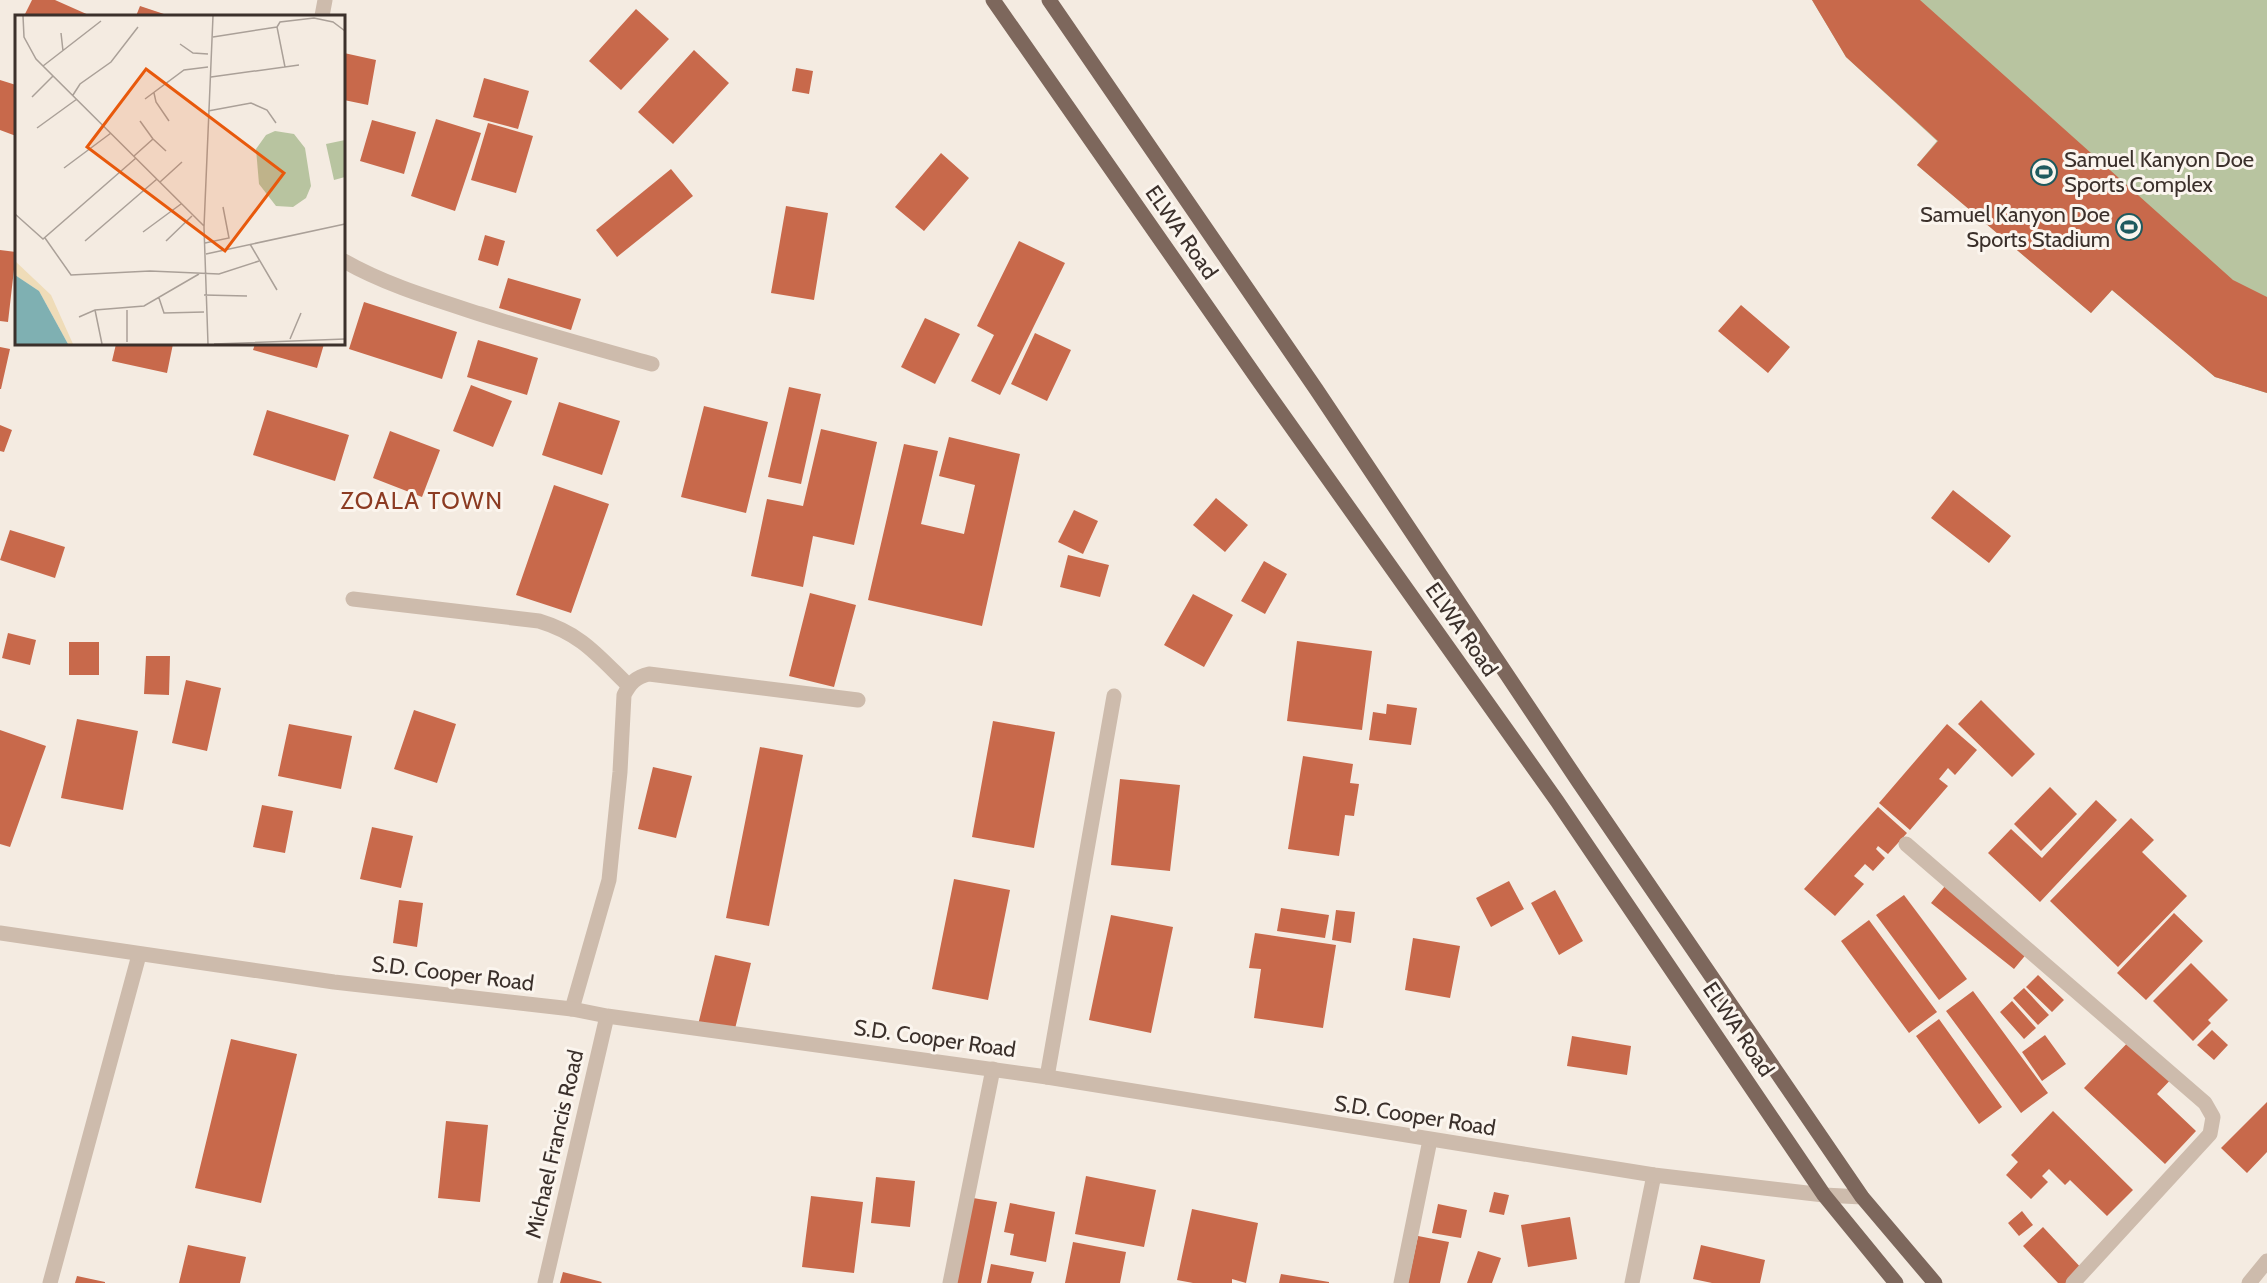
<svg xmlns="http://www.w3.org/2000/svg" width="2267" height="1283" viewBox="0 0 2267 1283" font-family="Cabin,sans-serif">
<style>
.green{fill:#b8c4a0}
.building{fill:#c8694b}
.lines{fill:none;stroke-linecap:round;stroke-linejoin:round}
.minor{stroke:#cdbbac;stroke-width:15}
.tertiary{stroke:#cdbbac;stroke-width:15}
.primary{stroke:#7d675c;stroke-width:15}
.labels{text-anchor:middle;stroke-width:6;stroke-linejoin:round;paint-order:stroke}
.poi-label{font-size:22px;fill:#3b302b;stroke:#fbf5ee;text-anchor:start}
.street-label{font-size:22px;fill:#3b302b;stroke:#fbf5ee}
.neighbourhood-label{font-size:24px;letter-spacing:1.5px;fill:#8c3b22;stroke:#fbf5ee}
.inset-road{fill:none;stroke:#aaa098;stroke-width:1.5}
.view{fill:#e8590c;fill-opacity:0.15;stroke:#e8590c;stroke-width:3}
.inset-edge{fill:none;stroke:#3b302b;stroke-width:3}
</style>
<rect width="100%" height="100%" fill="#f4ebe1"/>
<!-- green -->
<path class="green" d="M1812 0H2267V393L2215 377 2112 290 2091 313 1917 165 1937 141 1846 57Z"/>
<!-- building -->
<path class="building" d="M32 0H55L91 16H24Z
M1812 0H1920L2233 280 2267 297V393L2215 377 2112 290 2091 313 1917 165 1938 141 1846 57Z
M140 6 170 16H136Z
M636 9 669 39 621 90 589 61Z
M694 50 729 83 673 144 638 112Z
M344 53 376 60 368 105 344 100Z
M796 68 813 71 809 94 792 91Z
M484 78 529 91 518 129 473 117Z
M0 80 16 85V136L0 130Z
M436 119 481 133 455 211 411 196Z
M372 120 416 132 404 174 360 161Z
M488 123 533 136 516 193 471 180Z
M941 153 969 178 924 231 895 207Z
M671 169 693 196 617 257 596 230Z
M786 206 828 213 814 300 771 293Z
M485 235 505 241 498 266 478 260Z
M1019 241 1065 263 1000 395 971 381 994 335 977 326Z
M0 250 16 252 8 322 0 321Z
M508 278 581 299 571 330 499 308Z
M364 302 457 332 442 379 349 349Z
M1741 305 1790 347 1768 373 1718 331Z
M925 318 960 334 935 384 901 367Z
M1035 333 1071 350 1047 401 1011 384Z
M478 340 538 358 527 395 467 377Z
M116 344H173L167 373 112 361Z
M255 344H324L317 368 253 350Z
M0 347 10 349 1 389H0Z
M471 385 512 401 493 447 453 431Z
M789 387 821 394 801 484 768 477Z
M559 402 620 421 602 475 542 455Z
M704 406 768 422 746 513 681 497Z
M267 410 349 435 335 481 253 455Z
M0 425 12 430 4 452 0 451Z
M821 429 877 442 854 545 813 536 803 587 751 576 767 499 803 506Z
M390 431 440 450 422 497 373 478Z
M949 437 1020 454 982 626 868 600 904 444 938 451 921 524 964 534 975 485 939 476Z
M554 485 609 504 571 613 516 595Z
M1953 490 2011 536 1989 563 1931 518Z
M1216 498 1248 525 1225 552 1193 525Z
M1074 510 1098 521 1083 554 1058 542Z
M10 530 65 547 55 578 0 560Z
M1068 555 1109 565 1100 597 1060 587Z
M1264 561 1287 574 1265 614 1241 601Z
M810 593 856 605 834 687 789 676Z
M1193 594 1233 615 1204 667 1164 645Z
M8 633 36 640 30 665 2 658Z
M1297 641 1372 651 1362 730 1287 721Z
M69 642H99V675H69Z
M146 656H170L169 695 144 694Z
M186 680 221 688 207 751 172 743Z
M1981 700 2035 754 2012 777 1958 724Z
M1387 704 1417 708 1411 745 1369 740 1373 712 1386 714Z
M414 710 456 724 437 783 394 769Z
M77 719 138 731 123 810 61 798Z
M993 721 1055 732 1034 848 972 837Z
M289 724 352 736 341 789 278 776Z
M1947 724 1977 750 1955 775 1948 768 1939 779 1948 786 1910 830 1879 803Z
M0 730 46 746 10 847 0 844Z
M760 747 803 755 769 926 726 918Z
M1303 756 1353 764 1350 783 1359 784 1354 816 1345 815 1339 856 1288 849Z
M653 767 692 776 676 838 638 829Z
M1120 779 1180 785 1170 871 1111 865Z
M2050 787 2077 814 2041 851 2014 824Z
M2096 800 2117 820 2040 902 1988 853 2011 829 2042 858Z
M262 805 293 811 285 853 253 847Z
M1878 807 1907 833 1888 854 1878 846 1876 849 1885 858 1873 871 1865 864 1854 876 1864 884 1835 916 1804 889Z
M2131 818 2154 840 2142 852 2187 896 2118 967 2050 901Z
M372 827 413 836 401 888 360 879Z
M954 879 1010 890 988 1000 932 989Z
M1950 880 2033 946 2014 969 1931 903Z
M1509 881 1524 909 1491 927 1476 898Z
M1555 890 1583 941 1559 955 1531 903Z
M1904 895 1967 979 1939 1000 1876 915Z
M399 900 423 903 417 947 393 943Z
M1281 908 1329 915 1325 938 1277 931Z
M1336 910 1355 912 1351 943 1332 940Z
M2174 913 2203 941 2146 1000 2117 973Z
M1111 915 1173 927 1151 1033 1089 1020Z
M1869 920 1937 1012 1909 1033 1841 941Z
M1255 933 1336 945 1323 1028 1254 1018 1261 969 1249 968Z
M1413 938 1460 946 1450 998 1405 990Z
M715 955 751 963 734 1033 698 1025Z
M2191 963 2228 1000 2208 1020 2211 1023 2193 1041 2153 1001Z
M2038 975 2064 1000 2052 1012 2026 987Z
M2024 988 2049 1015 2038 1025 2013 998Z
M1973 991 2048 1093 2021 1113 1946 1011Z
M2012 1001 2036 1028 2024 1039 2000 1012Z
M1939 1019 2002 1107 1979 1124 1916 1036Z
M2212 1030 2228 1045 2214 1060 2197 1045Z
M2136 1034 2177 1073 2157 1094 2196 1131 2165 1164 2084 1088Z
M2045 1035 2066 1064 2042 1081 2022 1052Z
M1572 1036 1631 1046 1627 1075 1567 1066Z
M231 1039 297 1054 261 1203 195 1188Z
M2267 1102V1152L2247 1173 2221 1148Z
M2053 1111 2133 1190 2107 1216 2070 1180 2065 1185 2049 1169 2042 1176 2048 1182 2031 1199 2006 1175 2018 1162 2011 1155Z
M446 1121 488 1125 480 1202 438 1198Z
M1086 1176 1156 1190 1144 1247 1075 1234Z
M876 1177 915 1181 910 1227 871 1223Z
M1494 1192 1509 1195 1504 1215 1489 1212Z
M811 1196 863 1202 854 1273 802 1267Z
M973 1198 997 1202 981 1283H956Z
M1010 1203 1055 1212 1046 1262 1010 1255 1014 1234 1004 1232Z
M1438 1204 1467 1210 1461 1238 1432 1233Z
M1192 1209 1258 1223 1246 1283 1232 1279V1283H1193L1177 1280Z
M2022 1211 2033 1225 2019 1236 2008 1223Z
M1570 1217 1577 1259 1528 1267 1521 1225Z
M2043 1227 2084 1271 2071 1283H2058L2023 1246Z
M1418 1236 1449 1242 1440 1283H1408Z
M1073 1242 1126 1252 1120 1283H1065Z
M188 1245 246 1257 240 1283H179Z
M1701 1245 1765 1260 1760 1283H1712L1693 1279Z
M1478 1251 1501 1258 1492 1283H1467Z
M991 1264 1034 1272 1031 1283H987Z
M563 1272 602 1282 601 1283H560Z
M1281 1274 1329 1282V1283H1279Z
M77 1276 105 1282V1283H75Z"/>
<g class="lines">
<!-- minor -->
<path class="minor" d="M322 16 325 0
M344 261C386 285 434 299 480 314 537 332 595 348 652 364
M353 599 539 621C582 634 598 656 629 686
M1906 844 2205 1103 2213 1117 2210 1134 2073 1283
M572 1009 609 880 620 772 624 695C630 683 636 677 649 674L858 700
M1047 1077 1114 696
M50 1283 139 955
M950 1283 993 1069
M1401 1283 1430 1140
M1632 1283 1654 1175
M2249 1283 2267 1261"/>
<!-- tertiary -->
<path class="tertiary" d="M0 933 334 982 572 1009 607 1016 1047 1077 1654 1175 1824 1195 1862 1197
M545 1283 607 1016"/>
<!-- primary -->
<path class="primary" d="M993 0 1261 384 1557 801 1824 1195 1896 1283
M1049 0 1316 389 1578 781 1862 1197 1935 1283"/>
</g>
<!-- icons -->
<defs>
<symbol id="stadium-ring" viewBox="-11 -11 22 22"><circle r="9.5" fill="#fbf5ee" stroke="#1f5a5e" stroke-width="1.5"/><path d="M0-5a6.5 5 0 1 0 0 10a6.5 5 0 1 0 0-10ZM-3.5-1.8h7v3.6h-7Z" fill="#1f5a5e"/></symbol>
</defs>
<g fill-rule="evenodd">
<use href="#stadium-ring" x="2029" y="157" width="30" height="30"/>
<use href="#stadium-ring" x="2114" y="212" width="30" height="30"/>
</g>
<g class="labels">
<!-- poi labels -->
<g class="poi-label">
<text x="2064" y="167">Samuel Kanyon Doe<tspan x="2064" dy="25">Sports Complex</tspan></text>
<text x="2110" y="222" text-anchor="end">Samuel Kanyon Doe<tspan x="2110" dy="25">Sports Stadium</tspan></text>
</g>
<!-- street labels -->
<g class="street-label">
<text transform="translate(1182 232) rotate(55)" y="8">ELWA Road</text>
<text transform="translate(1462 629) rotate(55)" y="8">ELWA Road</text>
<text transform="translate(453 973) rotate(7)" y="8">S.D. Cooper Road</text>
<text transform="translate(1739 1029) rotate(56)" y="8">ELWA Road</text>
<text transform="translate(935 1038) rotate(8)" y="8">S.D. Cooper Road</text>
<text transform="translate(1415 1115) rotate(9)" y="8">S.D. Cooper Road</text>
<text transform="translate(554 1144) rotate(-77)" y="8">Michael Francis Road</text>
</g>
<!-- neighbourhood labels -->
<g class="neighbourhood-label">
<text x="422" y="509">ZOALA TOWN</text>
</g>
</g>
<!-- overview -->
<g transform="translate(15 15)">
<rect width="330" height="330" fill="#f4ebe1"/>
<path d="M260 116 279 119 290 133 296 171 291 183 278 192 261 191 244 169 241 134 251 120ZM330 125V162L319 165 311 129Z" fill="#b8c4a0"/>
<path d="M0 246 36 280 58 329H53L24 276 0 260Z" fill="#efdcb8"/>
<path d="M0 260 24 276 53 329H0Z" fill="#7fb0b2"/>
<path class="inset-road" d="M8 1 9 22 21 44 189 211M46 18 48 36M198 22 262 12M165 29 178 38 193 39M28 51 86 6M270 52 262 12 265 7 299 3 318 7 330 16M196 62 284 50M139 78 141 87 154 106M58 80 65 69 96 47 123 12M17 82 38 61M130 84 169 55 193 52M193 96 236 88 252 95 261 108M125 106 138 124M22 113 62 84M119 141 138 124 151 136M49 153 96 118M145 167 167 147M0 199 28 224 121 143M128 217 166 189M30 223 56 260 135 256 204 259 244 246M70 226 142 164M151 226 177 201M190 228 214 223 208 192M235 229 262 275M191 239 330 209M189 280 232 281M144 283 149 298 189 297M80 295 87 329M112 295V327M64 302 80 295 129 291 184 259M275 324 286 298M193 329 189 212 198 1M199 329 330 324"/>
<path class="view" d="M131 54 269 158 210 236 72 132Z"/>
<rect width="330" height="330" class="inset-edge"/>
</g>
</svg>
